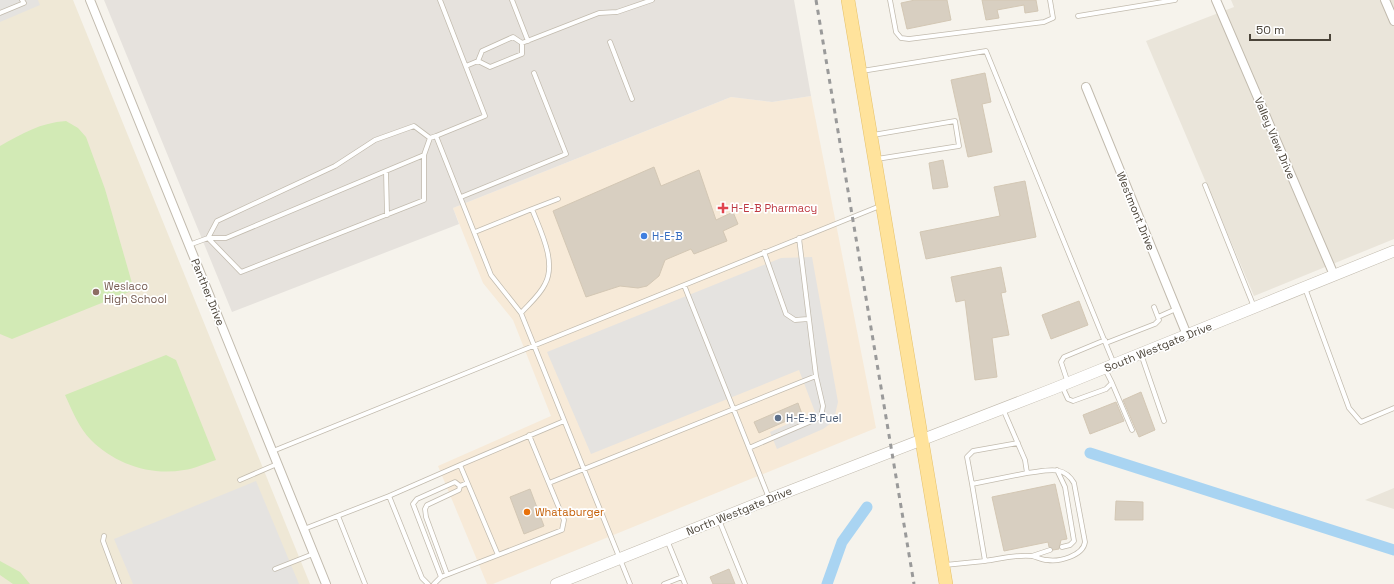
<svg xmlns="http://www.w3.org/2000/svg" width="1394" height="584" viewBox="0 0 1394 584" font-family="'Space Grotesk',sans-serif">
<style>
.residential{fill:#eae5da}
.commercial{fill:#f7ead8}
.industrial{fill:#e6e2dd}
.education{fill:#efe8d6}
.green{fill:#d2eab5}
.parking{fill:#e5e3e0}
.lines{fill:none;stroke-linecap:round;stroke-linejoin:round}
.canal{stroke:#a9d4f2;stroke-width:11}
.building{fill:#d8cfc1;stroke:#d3c7b4}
.service-casing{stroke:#c2bbae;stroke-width:5.5}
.minor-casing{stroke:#c2bbae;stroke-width:10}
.tertiary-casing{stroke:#c2bbae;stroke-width:12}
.primary-casing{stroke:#e6c16a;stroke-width:14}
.service{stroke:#fff;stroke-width:4}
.minor{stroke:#fff;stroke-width:8}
.tertiary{stroke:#fff;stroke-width:11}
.primary{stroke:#ffe39c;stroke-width:13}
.rail{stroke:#9a9a9a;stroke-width:3;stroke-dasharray:5 5;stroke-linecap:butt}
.health-dot{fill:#e0444e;stroke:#fff;stroke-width:1.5}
.shop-dot{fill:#3f7fe0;stroke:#fff;stroke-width:1.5}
.education-dot{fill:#8d6e63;stroke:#fff;stroke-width:1.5}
.service-dot{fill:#5c6f8a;stroke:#fff;stroke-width:1.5}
.food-dot{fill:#e8710a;stroke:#fff;stroke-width:1.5}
.labels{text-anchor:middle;stroke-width:3.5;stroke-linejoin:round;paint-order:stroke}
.street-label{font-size:11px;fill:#4b4439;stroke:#fff}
.health-label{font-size:11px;fill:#be3a42;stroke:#fff;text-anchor:start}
.shop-label{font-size:11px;fill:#366cbe;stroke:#fff;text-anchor:start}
.education-label{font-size:11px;fill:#785e54;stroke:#fff;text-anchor:start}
.service-label{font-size:11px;fill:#4e5e75;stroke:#fff;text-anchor:start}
.food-label{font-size:11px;fill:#c56008;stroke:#fff;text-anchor:start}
</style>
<rect width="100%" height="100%" fill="#f6f3ec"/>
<!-- residential -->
<path class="residential" d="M1231 0H1394V239L1254 296 1146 41 1234 7Z
M1394 488V509L1365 500Z"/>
<!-- commercial -->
<path class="commercial" d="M811 96 876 428 493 584H487L438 466 551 416 513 320 483 283 453 208 731 97 772 102Z"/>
<!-- industrial -->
<path class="industrial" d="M104 0H794L811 96 772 102 731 97 453 208 459 224 232 312Z"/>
<!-- education -->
<path class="education" d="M0 0H73L310 584H0Z"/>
<!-- green -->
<path class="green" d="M66 121 78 128 86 137 105 189 134 290 12 339 0 334V146C23 133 40 123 66 121Z
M166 355 176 360 216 460C206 463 194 469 184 470 150 476 115 464 91 440 79 428 72 410 65 395Z
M0 561 20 572 30 584H13L0 575Z"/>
<!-- parking -->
<path class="parking" d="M0 0H38L40 5 0 22Z
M812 257 838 402 835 415 830 424 823 429 777 449 770 432 815 412 799 370 591 454 547 352 781 258Z
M256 481 299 584H133L114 539Z"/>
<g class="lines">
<!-- canal -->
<path class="canal" d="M1090 453 1394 550
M827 584 842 542 867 507"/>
</g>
<!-- building -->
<path class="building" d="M915 0H947L951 20 907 29 901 3Z
M982 0H1036L1038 11 1025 13 1024 5 997 10 999 18 986 20Z
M985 73 991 102 982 104 992 152 968 157 951 80Z
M943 160 948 187 933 189 929 163Z
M654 167 661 186 699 170 716 220 733 212 738 224 723 231 727 241 694 254 691 249 665 260 659 276 647 286 638 288 620 286 586 297 553 211Z
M1025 181 1036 237 926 259 920 232 1000 216 994 187Z
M1001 267 1006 292 1001 293 1009 335 992 338 997 377 975 380 965 300 956 302 951 277Z
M1079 301 1088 325 1051 339 1042 315Z
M1141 392 1155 430 1139 437 1123 400Z
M1116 402 1124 421 1090 434 1083 415Z
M798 403 802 414 759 433 754 422Z
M1055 484 1067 539 1061 540 1059 549 1053 550 1049 547 1048 542 1004 551 992 497Z
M530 489 544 526 524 534 510 497Z
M1116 501 1143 502V520H1115Z
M729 569 735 584H713L710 577Z"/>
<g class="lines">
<defs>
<path id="service" d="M512 0 528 41
M890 0 896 32 901 38 909 39 1044 22 1053 18 1050 0
M0 13 24 3 22 0
M1078 16 1175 0
M610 42 632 99
M522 43 599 13 617 12 652 0
M478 61 490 67 522 54V43
M466 66 478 61 482 51 513 37 522 43
M862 71 986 51 1114 364
M873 135 955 121 959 146 877 159
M436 136 485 116 440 0
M386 171 387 215
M1205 185 1254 307
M461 197 566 154 534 73
M532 209 558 199
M475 232 532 209C540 230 557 262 545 284 540 295 529 304 521 313
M208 238 241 272 424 200V155
M208 238 217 221 335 166 375 140 414 126 430 138
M189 245 208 238H226L424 155 430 138 436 136 491 275 521 313 630 584
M764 252 786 314 795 320 808 319
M684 285 769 498
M1305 288 1349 408 1361 422 1394 408
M1158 317 1176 309
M1106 343 1155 324 1159 320 1154 307
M1141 354 1164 421
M1068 383 1061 362 1064 357 1105 340
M1112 383 1132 430
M1062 386 1068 399 1073 401 1106 389 1112 383 1105 369
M529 435 564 520 562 530 498 555 460 465 564 421
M749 448 821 417 823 406 816 376 799 238
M273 451 880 206
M1057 470 1065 487 1074 541 1070 545 1062 547
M240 480 277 464
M549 483 816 376
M972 484 967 457 973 451 1018 443
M389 496 460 465
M338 516 365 584
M719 520 745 584
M304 529 389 496 422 578 428 584
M104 536 103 541 119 584
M667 540 685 584
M1032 556 1050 550
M985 561C1000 559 1017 554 1032 556 1037 557 1042 560 1047 560 1059 562 1083 556 1085 542L1074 483C1063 464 1046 471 1027 473
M945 565 985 561 972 484 1027 473 1025 460 1003 409
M275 569 313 554
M447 574 426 517 425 509 427 505 459 490 460 486
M441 577 413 504 417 499 455 482 460 486 467 483
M434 584 441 577 498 555
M664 584 682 577"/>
<path id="minor" d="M90 0 326 584
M1216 0 1334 275
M1385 0 1394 21
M1086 87 1187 335"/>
<path id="tertiary" d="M556 584 769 499 1053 389 1394 251"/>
<path id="primary" d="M848 0 946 584"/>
</defs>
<!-- service casing -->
<use href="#service" class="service-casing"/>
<!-- minor casing -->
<use href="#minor" class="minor-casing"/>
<!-- tertiary casing -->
<use href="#tertiary" class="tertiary-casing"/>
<!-- primary casing -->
<use href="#primary" class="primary-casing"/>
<!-- service -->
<use href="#service" class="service"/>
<!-- minor -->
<use href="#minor" class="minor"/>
<!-- tertiary -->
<use href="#tertiary" class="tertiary"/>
<!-- primary -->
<use href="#primary" class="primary"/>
<!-- rail -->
<path class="rail" d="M816 0 914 584"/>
</g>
<!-- markers -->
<path class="health-dot" d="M721 202h4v4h4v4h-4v4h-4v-4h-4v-4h4z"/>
<circle class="shop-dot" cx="644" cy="236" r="4"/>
<circle class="education-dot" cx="96" cy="292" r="4"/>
<circle class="service-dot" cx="778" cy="418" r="4"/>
<circle class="food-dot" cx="527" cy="512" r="4"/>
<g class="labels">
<!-- street labels -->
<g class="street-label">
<text transform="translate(1275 138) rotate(67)" y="4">Valley View Drive</text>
<text transform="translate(1136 211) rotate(68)" y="4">Westmont Drive</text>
<text transform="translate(208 292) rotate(68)" y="4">Panther Drive</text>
<text transform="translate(1158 347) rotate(-22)" y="4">South Westgate Drive</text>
<text transform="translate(739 511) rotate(-22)" y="4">North Westgate Drive</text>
</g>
<!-- health labels -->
<g class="health-label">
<text x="731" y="212">H-E-B Pharmacy</text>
</g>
<!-- shop labels -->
<g class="shop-label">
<text x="652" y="240">H-E-B</text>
</g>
<!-- education labels -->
<g class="education-label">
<text x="104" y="290">Weslaco<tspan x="104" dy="13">High School</tspan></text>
</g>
<!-- service labels -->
<g class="service-label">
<text x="786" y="422">H-E-B Fuel</text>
</g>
<!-- food labels -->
<g class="food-label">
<text x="535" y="516">Whataburger</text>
</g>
</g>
<!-- scale -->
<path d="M1250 34v6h80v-6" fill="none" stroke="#4b4439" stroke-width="2"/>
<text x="1256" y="34" font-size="12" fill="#4b4439" stroke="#ffffff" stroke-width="3" paint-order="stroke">50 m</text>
</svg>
